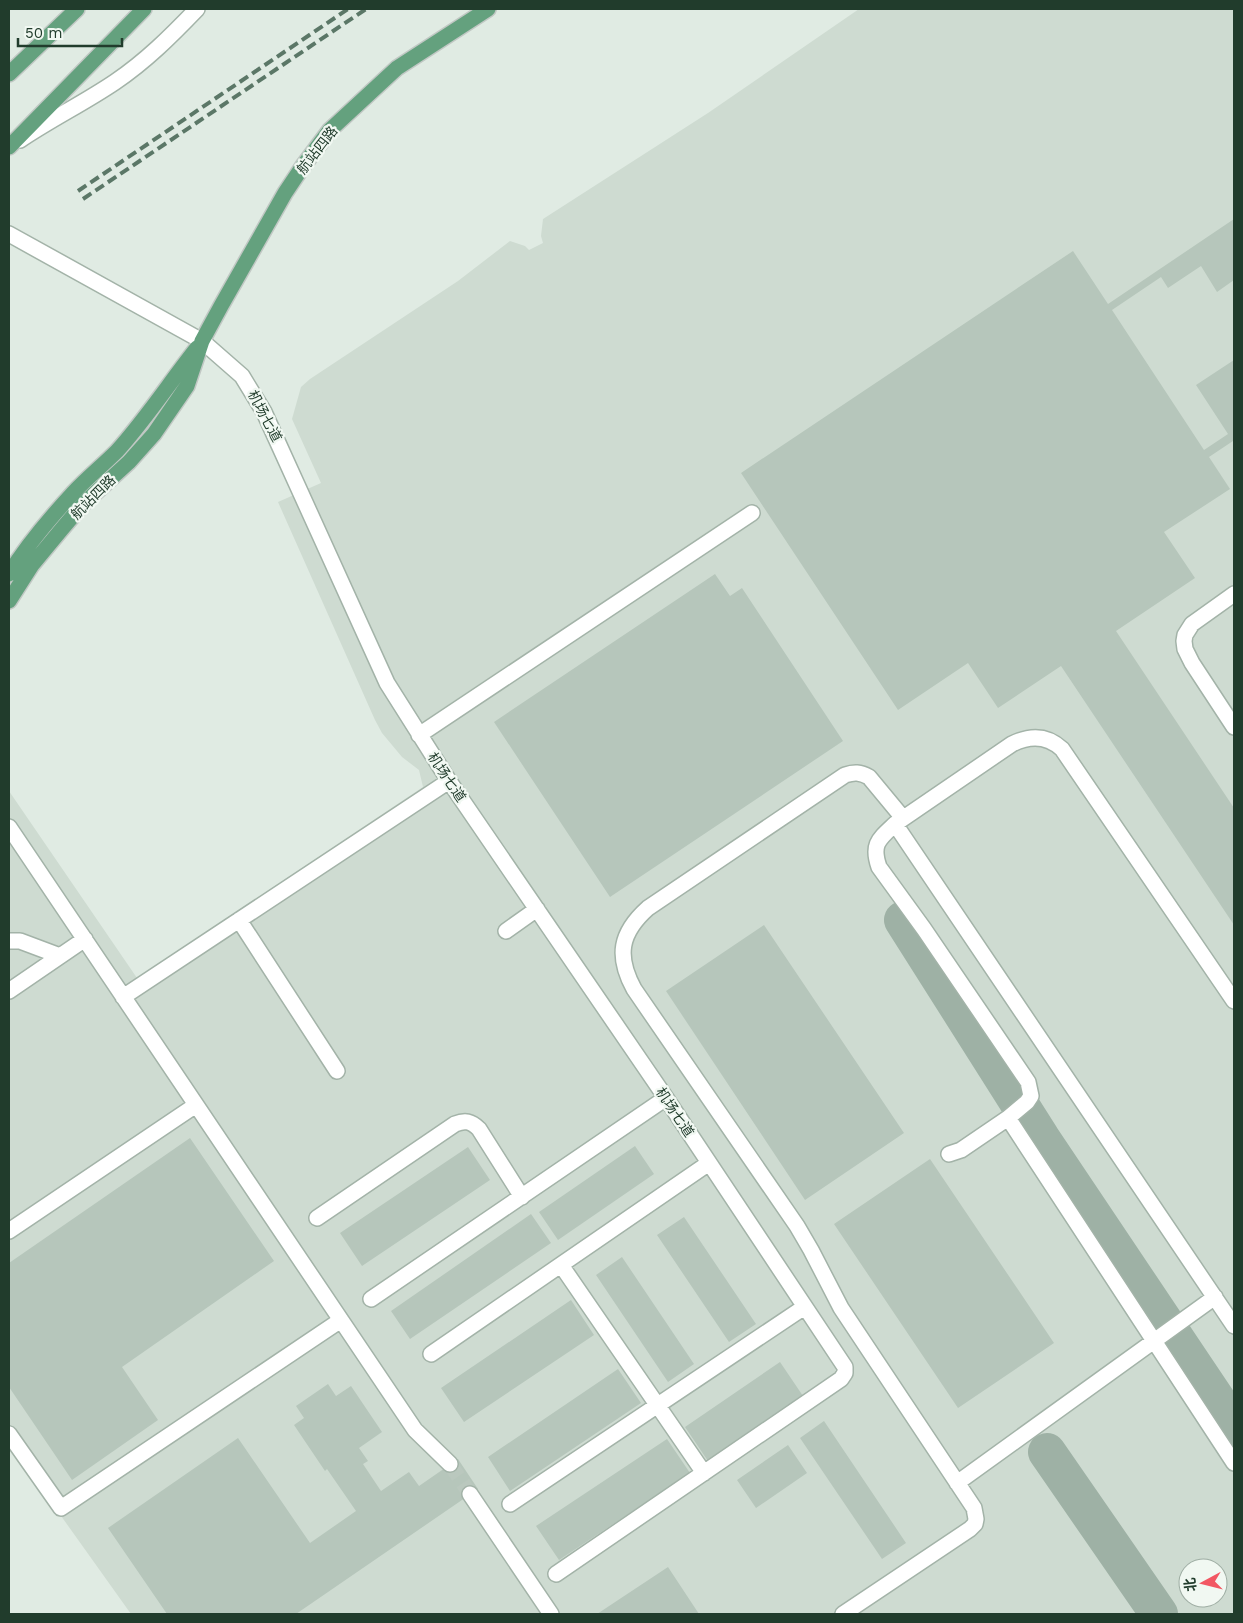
<svg xmlns="http://www.w3.org/2000/svg" width="1243" height="1623" viewBox="0 0 1243 1623" font-family="'Work Sans','Noto Sans SC',sans-serif">
<style>
.built{fill:#cedbd1;fill-rule:evenodd}
.lines{fill:none;stroke-linecap:round;stroke-linejoin:round}
.taxiway{stroke:#9eb1a5;stroke-width:38}
.building{fill:#b6c6bb}
.minor-tunnel{stroke:#bac8be;stroke-width:15;stroke-dasharray:15 8;stroke-linecap:butt}
.minor-casing{stroke:#a3b3a8;stroke-width:18}
.major-casing{stroke:#c1c8c4;stroke-width:18}
.minor{stroke:#fff;stroke-width:15}
.major{stroke:#64a17e;stroke-width:15}
.rail{stroke:#5b7767;stroke-width:4;stroke-dasharray:10 5;stroke-linecap:butt}
.labels{text-anchor:middle;stroke-width:4.5;stroke-linejoin:round;paint-order:stroke}
.street-label{font-size:14px;fill:#213c2c;stroke:#f1f8f2}
</style>
<rect width="100%" height="100%" fill="#e0ebe3"/>
<!-- built -->
<path class="built" d="M859 9H1234V1614H131L9 1443V791L137 978 423 787 419 770 402 757 382 733 375 720 278 502 321 483 292 419 301 387 310 379 458 281 510 241 525 246 529 250 543 243 541 236 543 219 708 113ZM1188 1568H1218V1598H1188Z"/>
<g class="lines">
<!-- taxiway -->
<path class="taxiway" d="M903 920 1041 1138 1234 1426
M1047 1452 1159 1614"/>
</g>
<!-- building -->
<path class="building" d="M1234 219V280L1217 292 1201 266 1168 288 1161 277 1112 310 1204 450 1228 434 1196 385 1234 360V444L1233 441 1209 457 1230 489 1164 532 1195 578 1116 631 1234 808V925L1061 666 998 708 968 663 898 710 741 473 1073 251 1108 304Z
M715 574 730 596 742 588 843 741 610 897 494 722Z
M764 925 904 1133 805 1200 666 991Z
M190 1138 274 1261 122 1367 158 1420 72 1480 9 1387V1263Z
M635 1146 654 1174 558 1240 539 1212Z
M468 1147 490 1180 362 1266 340 1233Z
M930 1159 1054 1343 958 1408 834 1224Z
M531 1214 551 1243 410 1339 391 1311Z
M684 1217 756 1324 729 1342 657 1235Z
M622 1257 694 1364 668 1382 596 1275Z
M571 1300 594 1335 464 1422 441 1388Z
M780 1362 803 1396 708 1461 685 1427Z
M618 1369 641 1403 510 1491 488 1457Z
M328 1384 336 1396 351 1386 382 1432 359 1448 368 1461 363 1464 381 1491 409 1472 419 1486 458 1459 478 1489 296 1614H167L108 1528 238 1438 310 1543 356 1511 327 1469 325 1471 294 1425 304 1418 296 1406Z
M824 1421 906 1543 882 1559 800 1438Z
M667 1439 690 1473 559 1560 536 1526Z
M788 1445 807 1473 756 1508 737 1480Z
M668 1567 699 1614H597Z"/>
<g class="lines">
<!-- minor-tunnel -->
<path class="minor-tunnel" d="M450 1464 470 1494"/>
<defs>
<path id="minor" d="M20 140C51 119 84 103 115 82 146 61 171 36 197 9
M9 234 202 341 242 376 264 412 387 683 449 781 666 1098 845 1367V1373L841 1379 556 1574
M1234 594 1192 624 1185 635 1184 641 1185 649 1192 663 1234 727
M419 735 752 513
M895 824 1234 1326
M9 827 415 1430 450 1464
M239 920 337 1071
M506 931 537 909
M9 941H20L60 956
M9 991 85 939
M123 997 449 781
M1234 1001 1062 749C1047 735 1030 735 1012 744L895 824C879 839 871 844 879 867L924 929 1028 1082 1031 1096 1027 1102 1008 1118 1234 1463
M949 1154 961 1150 1008 1118
M317 1218 455 1124C465 1120 471 1121 479 1129L522 1197
M9 1231 196 1105
M561 1265 704 1473
M371 1299 666 1098
M431 1354 709 1163
M9 1434 61 1508 341 1320
M957 1483 1215 1297
M470 1494 551 1614
M510 1504 803 1308
M843 1614 970 1529 975 1524 976 1519 974 1508 841 1308 811 1250 797 1226 634 989C616 956 620 933 648 908L845 775C854 772 860 772 869 777L903 818"/>
<path id="major" d="M9 74 77 9
M9 147 144 9
M9 574C27 545 50 518 73 493 87 478 103 465 117 451 146 419 170 382 197 348
M9 601 32 565 61 530 84 503 129 462 154 434 187 386 202 341 221 306 285 193 303 166 330 130 397 68 488 9"/>
</defs>
<!-- minor casing -->
<use href="#minor" class="minor-casing"/>
<!-- major casing -->
<use href="#major" class="major-casing"/>
<!-- minor -->
<use href="#minor" class="minor"/>
<!-- major -->
<use href="#major" class="major"/>
<!-- rail -->
<path class="rail" d="M78 191 348 9
M83 199 366 9"/>
</g>
<g class="labels">
<!-- street labels -->
<g class="street-label">
<text transform="translate(317 150) rotate(-52)" y="5">航站四路</text>
<text transform="translate(265 416) rotate(62)" y="5">机场七道</text>
<text transform="translate(93 497) rotate(-45)" y="5">航站四路</text>
<text transform="translate(447 777) rotate(56)" y="5">机场七道</text>
<text transform="translate(675 1112) rotate(56)" y="5">机场七道</text>
</g>
</g>
<!-- border -->
<rect width="1243" height="1623" fill="none" stroke="#213c2c" stroke-width="20"/>
<!-- north arrow -->
<g transform="translate(1203 1583) rotate(263)"><circle r="24" fill="#f1f8f2" stroke="#9eada3"/>
<path d="M0-4L9 19L0 12L-9 19Z" fill="#f25763"/>
<text y="-8" font-size="14" font-weight="bold" text-anchor="middle" fill="#213c2c">北</text>
</g>
<!-- scale -->
<path d="M18 38v8h104v-8" fill="none" stroke="#213c2c" stroke-width="2.5"/>
<text x="25" y="38" font-size="15" fill="#213c2c" stroke="#f1f8f2" stroke-width="4" paint-order="stroke">50 m</text>
</svg>
